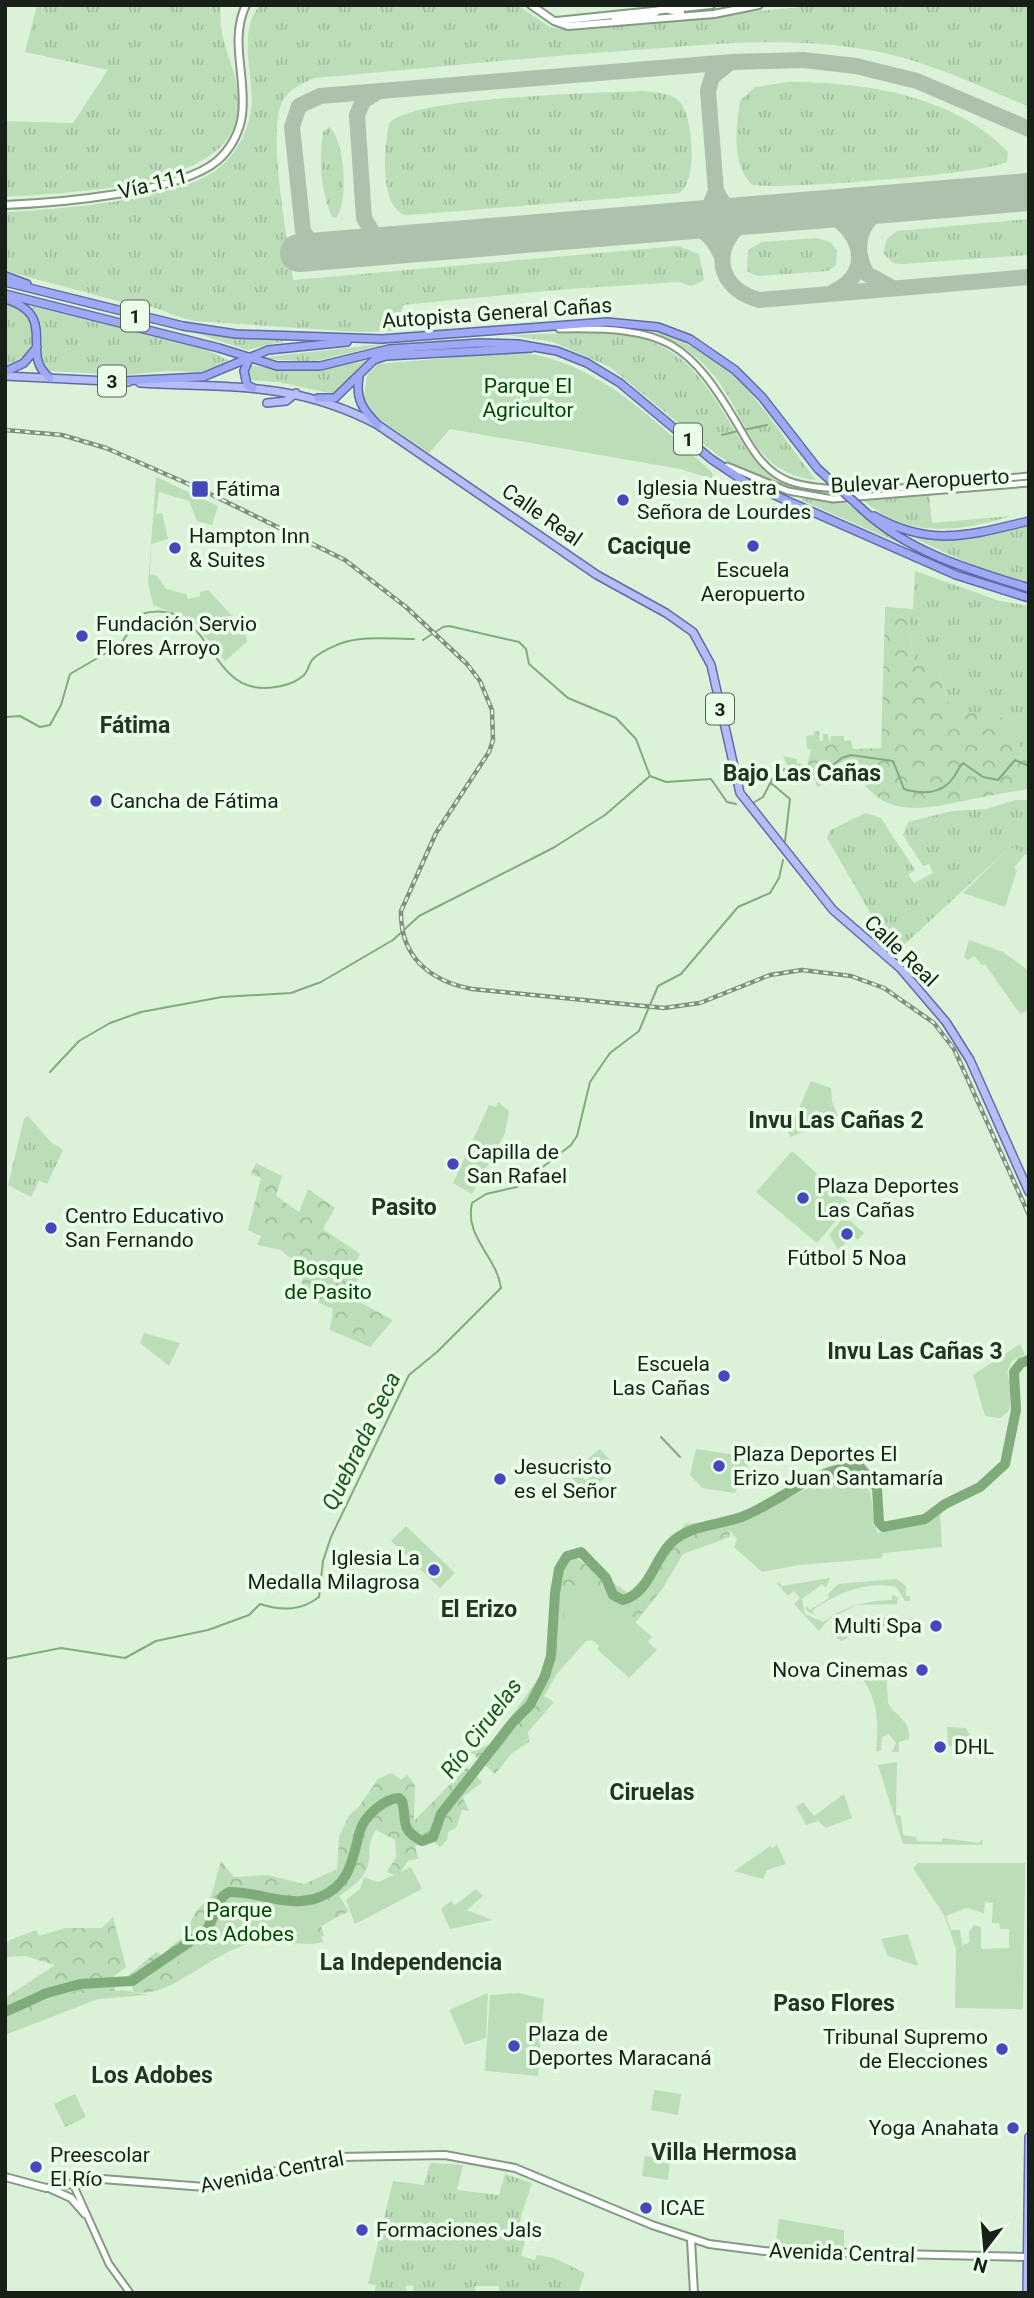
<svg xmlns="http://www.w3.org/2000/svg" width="1034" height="2298" viewBox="0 0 1034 2298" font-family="Roboto,sans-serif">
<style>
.grass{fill:url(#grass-tufts)}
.forest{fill:url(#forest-crowns)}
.green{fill:#bbddb8;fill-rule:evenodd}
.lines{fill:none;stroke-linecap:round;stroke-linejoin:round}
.stream{stroke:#80ac7c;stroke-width:2}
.river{stroke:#80ac7c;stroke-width:10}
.taxiway{stroke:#aec1ac;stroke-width:16}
.runway{stroke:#aec1ac;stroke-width:38}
.tertiary-casing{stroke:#859a83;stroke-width:9}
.secondary-casing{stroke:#859a83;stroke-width:10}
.primary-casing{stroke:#606aa6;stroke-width:10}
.trunk-casing{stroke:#606aa6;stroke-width:10}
.tertiary{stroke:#fff;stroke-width:5}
.secondary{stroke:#fff;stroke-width:6}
.primary{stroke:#b6bef7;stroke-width:7}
.trunk{stroke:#9ea8f4;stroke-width:7}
.rail-casing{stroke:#80907f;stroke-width:4.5}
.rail{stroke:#ebfeea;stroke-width:2;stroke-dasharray:5;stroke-linecap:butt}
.trunk-bridge-casing{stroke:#606aa6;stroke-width:10;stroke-linecap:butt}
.trunk-bridge{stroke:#9ea8f4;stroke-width:7}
.poi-dot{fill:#4647bc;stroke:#ebfeea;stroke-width:2.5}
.labels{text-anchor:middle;stroke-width:7;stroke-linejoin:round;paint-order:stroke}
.shield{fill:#ebfeea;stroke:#576357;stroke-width:2}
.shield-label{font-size:19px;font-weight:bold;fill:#182118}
.street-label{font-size:21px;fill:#182118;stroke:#ebfeea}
.park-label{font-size:21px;fill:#014603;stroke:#ebfeea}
.poi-label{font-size:21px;fill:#182118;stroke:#ebfeea;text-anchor:start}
.neighbourhood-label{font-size:23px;font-weight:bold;fill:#233522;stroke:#ebfeea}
.water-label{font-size:23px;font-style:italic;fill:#1b591a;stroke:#ebfeea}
</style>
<defs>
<pattern id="grass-tufts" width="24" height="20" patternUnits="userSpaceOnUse" patternTransform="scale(1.75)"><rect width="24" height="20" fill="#bbddb8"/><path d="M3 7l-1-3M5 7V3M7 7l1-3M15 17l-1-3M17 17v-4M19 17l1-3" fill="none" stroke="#a0bd9d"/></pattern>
<pattern id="forest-crowns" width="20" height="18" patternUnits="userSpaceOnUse" patternTransform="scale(1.75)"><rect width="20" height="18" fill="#bbddb8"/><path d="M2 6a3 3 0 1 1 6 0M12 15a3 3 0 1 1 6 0" fill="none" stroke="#a0bd9d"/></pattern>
</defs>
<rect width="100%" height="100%" fill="#dbf2d9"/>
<!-- grass -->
<path class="grass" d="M37 5H220C221 15 220 27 223 37 229 63 240 80 238 110 232 191 65 192 5 197V121L73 123 108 70 25 52Z
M260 5H517L550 27 560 29 824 5H1029V107C976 84 925 60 869 50 791 36 715 44 636 50 529 57 421 69 314 78 302 84 291 88 283 100 266 127 288 243 293 280L679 246 699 254 704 280 692 286 679 282 568 289 403 305 395 331 359 332 195 321C169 316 150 301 122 302L5 271V212C55 210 181 200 219 168 239 151 252 125 252 98 251 68 239 30 260 5Z
M788 82C863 82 954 95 1008 152L1007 162C985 174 781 190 752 185 731 164 736 128 740 101L755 87Z
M641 91C653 92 668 92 678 100 694 114 698 182 679 193L423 214 405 215C379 207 384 145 389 124 406 97 601 93 641 91Z
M329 127C345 139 349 203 336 218L332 217C320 187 319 164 323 132Z
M1029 219V255L902 264 893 263 883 253 887 239 897 231Z
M817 238 830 242 837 250 836 265 828 271 757 276 747 271 748 250 762 242Z
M5 304C45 316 40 354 5 368Z
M31 306 207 350 230 361 203 372 167 371 125 375 48 371C32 353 53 332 31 306Z
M645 328C741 355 759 409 816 480 749 472 748 416 712 373 694 351 670 339 645 328Z
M604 332C679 337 701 375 737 434 747 452 760 470 779 480 824 504 883 479 927 489 845 496 788 504 716 454L610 367 553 342 508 335Z
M199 334 293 339 247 350Z
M390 343 312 362 258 358Z
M368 359 333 394 279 382 248 380 250 365C292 373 327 370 368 359Z
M929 495 932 523 1011 516C959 532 908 539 864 501Z
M806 498 844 502 917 551 801 500Z
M1029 524V583L974 566 914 538 962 540Z
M915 571 1000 601 1029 606V757L1024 754 1004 719 951 709 938 669 914 663 908 619 885 612V607L913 609Z
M1016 800H1029V856L1010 847 894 954 827 838 830 830 866 813 881 818 915 870 908 875 914 883 933 873 929 864 923 866 903 835 908 822 952 811 986 809Z
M28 1116 51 1142 63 1150 47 1184 39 1181 31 1197 8 1185 24 1119Z
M75 2094 86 2117 65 2127 54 2104Z
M430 2163 463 2165 457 2190 499 2195 505 2174 532 2183 521 2216 519 2239 525 2241 521 2256 535 2260 537 2255 554 2258 585 2273 578 2293H499V2286H475V2293H414L413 2285 406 2286V2293H374L376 2285 368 2284 393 2181 424 2185Z"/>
<!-- forest -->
<path class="forest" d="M885 612 908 619 914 663 938 669 951 709 1004 718 1024 754 1029 757V789C1005 793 982 797 959 802 922 809 890 816 864 784L866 766 844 761 836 765 830 782 817 787 815 779 797 785 783 756 797 759V763L807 765 811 750 807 748 806 736 814 735V732L819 731 820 741 823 740V734H828L830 744 831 736H844V741L851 740 853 749 881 748Z
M256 1163 282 1176 276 1196 299 1212 308 1189 335 1208 323 1229 360 1254 352 1271 359 1276 351 1298 393 1320 370 1347 330 1330 333 1309 300 1294 304 1270 281 1250 257 1245 261 1236 248 1230 261 1178 251 1174Z
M728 1519 730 1537 683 1554 663 1588 635 1623 586 1580 553 1672 556 1675 544 1696 554 1702 528 1732 529 1742 512 1753 495 1774 471 1752 491 1744 538 1679 548 1654 554 1577 566 1551 628 1593 645 1576 685 1524Z
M467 1767 482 1782 463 1797 469 1811 462 1810 456 1828 448 1832 447 1840 440 1847 433 1841 415 1846 418 1859 408 1861 398 1876 387 1872 396 1857 395 1840 376 1830C365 1846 373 1853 367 1868 362 1881 349 1889 339 1896L349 1911 321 1926 324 1936 316 1938 235 1932C209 1956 172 1999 134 1992L128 1976 156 1952 161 1955 183 1937 196 1911 211 1896 221 1861 234 1877 267 1875 304 1884 337 1869 339 1837 349 1815 358 1808 378 1779 392 1773 401 1780 407 1775 415 1785 414 1821Z
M113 1917 126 1967 113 1977 115 1991 74 1994 5 2033V1998L55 1965 25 1956 5 1957V1946L10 1940 36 1930 39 1936 65 1928H102Z"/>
<!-- green -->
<path class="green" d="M516 352C598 360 653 420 712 472L713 479 680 469 450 429 429 453 375 416 364 399 367 375 378 364Z
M156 477 218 506 212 525 197 521 189 501 159 492 156 514 162 513 168 539 151 544 150 574 157 576 166 589 186 594 188 599 200 596V592L208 590 244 628 247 642 225 661C202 630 189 618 153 605L148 583Z
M1010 847 1025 854 1014 868 1017 870 1005 907 963 893Z
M969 940 1003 952 1029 971V1010L1020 1014 985 964 982 965 974 956 968 960 964 957Z
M811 1081 831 1088 832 1102 838 1116 791 1137 788 1133Z
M498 1102 509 1111 505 1133 472 1194 453 1183 489 1105 496 1107Z
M792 1151 850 1204 817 1243 756 1192Z
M845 1216 864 1233 858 1240 852 1235 839 1251 829 1235Z
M144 1333 180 1343 169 1366 140 1343Z
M1020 1344 1025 1355 1012 1361 1007 1372 1011 1387 1009 1411 1000 1418 985 1416 973 1375Z
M600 1449 614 1465 610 1468 613 1471 586 1494 562 1467 567 1463 586 1481 592 1475 581 1464Z
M696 1449 751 1457 735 1493 702 1488 690 1475Z
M851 1472 870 1491 877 1533 927 1522 940 1513 942 1547 883 1553 882 1558 799 1565 762 1572 734 1547 737 1539 727 1527 838 1474Z
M406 1526 455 1573 440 1588 391 1541Z
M830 1578 826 1588 822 1584 802 1599 805 1614 823 1622C845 1606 866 1601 892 1600V1594L898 1598 897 1604 857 1605 829 1619 819 1631 794 1604 800 1598 794 1591 788 1596 777 1584 779 1582 782 1586Z
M896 1579 906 1586V1596H910V1601H905L896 1587C867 1580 834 1594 812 1611L815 1615 806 1610V1606L810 1610 829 1598 828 1594 838 1584Z
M586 1580 652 1637 648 1642 657 1650 629 1678 597 1649 599 1646 592 1640 586 1641 556 1675 553 1672 565 1609Z
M890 1617 914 1619 913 1624 899 1626V1630H886V1626L862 1630 841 1641 831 1633 860 1620Z
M874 1663 875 1669 886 1668 888 1703C896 1717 911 1720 909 1739L899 1742V1752H892L896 1743 889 1734 882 1737 881 1751H876C879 1722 878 1698 859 1674Z
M947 1727 966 1728 980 1753 975 1756 948 1745Z
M897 1762 896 1815 901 1816 903 1835 916 1837 917 1841 942 1842V1838L979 1843 982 1839 983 1845 903 1844 878 1765Z
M844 1794 852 1818 826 1828 818 1821 806 1825 796 1807 803 1802 814 1816Z
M777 1845 786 1864 767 1870 763 1879 734 1871 770 1846 772 1848Z
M918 1863H1025L1023 2009 955 2008 956 1948 944 1915 913 1868ZM985 1902 993 1903 992 1923H999L1000 1929H1009V1948L981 1949V1927L974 1925 969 1932V1943L962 1945 960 1930H951L946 1916 966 1908 984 1913Z
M411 1867 422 1889 355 1924 346 1900 360 1889 364 1877 378 1882Z
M476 1889 483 1896 467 1910 492 1920 450 1929 441 1909 451 1901 455 1905Z
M229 1894 270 1902 319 1900 329 1922 316 1929 324 1942C302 1947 284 1940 263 1941 237 1943 209 1963 187 1976L176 1956 208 1931Z
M908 1934 918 1966 888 1956 881 1939Z
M123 1990 148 1995 98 1999 5 2035V2022L74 1994Z
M488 1993 486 2038 465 2045 449 2010Z
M519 1993 544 1999 538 2076 485 2071 490 1995Z
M654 2090 681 2094 678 2115 651 2110Z
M645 2156 670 2160 668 2180 642 2176Z
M779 2219 844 2230V2251L775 2249Z"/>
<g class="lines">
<!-- stream -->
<path class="stream" d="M743 430 767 425
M722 435 738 431
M423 640 443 627 449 626 519 642 526 649 529 664 568 698 616 718 636 739 650 776 666 782 711 779 727 802 736 804
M5 717 20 716 40 727 50 725 61 705 70 674 120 645 141 614C206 596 207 679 254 687 268 690 293 686 304 675 308 671 309 664 312 660 319 652 330 648 339 644 361 635 391 639 414 639
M771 783 790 799 785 841
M753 803 763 797 776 772 789 768 820 775 842 758 851 755 893 761 904 789C921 794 941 795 953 778 957 773 958 768 963 763L983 777 998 780 1015 760 1029 766
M50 1072 79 1041 110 1023 141 1012 222 997 291 993 321 982 393 940 419 916 553 848 605 815 650 776
M661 1437 680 1457
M5 1659 61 1648 125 1658 156 1641 208 1630 249 1615 260 1604C282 1611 301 1611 319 1597L323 1561 331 1537 409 1375 437 1352 501 1288C497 1257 464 1237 472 1203L486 1194 517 1187 571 1145 577 1136 590 1082 610 1053 639 1031 658 986 681 974 738 907 770 893 779 878 783 860"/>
<!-- river -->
<path class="river" d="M5 2012 47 1993 80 1984 132 1981 207 1930 223 1896 229 1892C259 1891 289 1909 320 1897 351 1884 352 1859 360 1831 364 1816 384 1799 399 1798L402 1801C408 1821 398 1828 422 1841L433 1837 441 1814 513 1722 530 1705 545 1676 551 1656 555 1593 559 1569 567 1556 581 1552 606 1578 613 1595 623 1600C649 1593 653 1562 670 1544 689 1524 719 1526 744 1516 783 1500 817 1466 860 1467L877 1488 879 1522 883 1527 925 1519 945 1504 980 1487 1005 1464 1016 1410 1014 1372 1021 1363 1029 1360"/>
<!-- taxiway -->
<path class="taxiway" d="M379 91 363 101 357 115 364 218 375 237 397 244
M812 210C856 215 881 271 833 292
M689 220 708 210 716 191C726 212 738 215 760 214 713 231 707 286 759 300L1029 277
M672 221C695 222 711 232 720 253
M326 250 308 239 303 231 292 127 299 106 320 96 732 62 803 60 856 66 917 81 1029 129
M721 253 708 91 712 77 731 62
M891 287 867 274C850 245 862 215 893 203"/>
<!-- runway -->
<path class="runway" d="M299 253 1029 192"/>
<defs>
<path id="tertiary" d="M559 329C667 327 688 339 742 432 753 452 767 473 789 481 841 500 971 481 1029 476
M727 466 788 491 833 499 1029 483
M73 2184 109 2264 130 2293"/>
<path id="secondary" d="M531 5 554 21 568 26 714 14 759 5
M615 19 655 13 662 8 681 13
M556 21 711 5
M5 205C55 203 179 193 217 161 230 150 240 132 242 115 247 78 229 40 246 5
M5 2177 46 2188 102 2179 205 2187 340 2157 445 2155 515 2168 652 2225 709 2244 764 2251 1027 2257
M51 2189 71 2198 85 2214
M691 2240 694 2293"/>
<path id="primary" d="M5 376 128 382
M140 383C230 388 295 381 378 425L597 575 666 613 693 632 711 665 740 793 833 910 900 968 946 1022 970 1060 1029 1192
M267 403 286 401 296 393
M1027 2293 1029 2137"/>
<path id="trunk" d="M5 276 27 284
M5 282 183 326 236 334 382 339 607 322 658 327 690 339 735 370 762 397 818 469
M5 294 219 348 277 366H320L389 349 480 343 518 344 557 351 587 363 620 383 711 459 747 483 956 575 1029 598
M5 299C61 316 18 354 50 378
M249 359 244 371 247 385 253 388
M5 372 24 363 37 347
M359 377C355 399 363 410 378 425
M122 381 203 377 268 350 347 342
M318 398H335L374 360 386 356 531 348
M862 509C908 552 970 570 1029 588
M874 516C931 548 970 535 1029 521"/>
</defs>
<!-- tertiary casing -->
<use href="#tertiary" class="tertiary-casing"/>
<!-- secondary casing -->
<use href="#secondary" class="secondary-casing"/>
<!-- primary casing -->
<use href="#primary" class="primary-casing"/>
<!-- trunk casing -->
<use href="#trunk" class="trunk-casing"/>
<!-- tertiary -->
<use href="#tertiary" class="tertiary"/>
<!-- secondary -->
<use href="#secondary" class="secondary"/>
<!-- primary -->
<use href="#primary" class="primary"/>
<!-- trunk -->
<use href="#trunk" class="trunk"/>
<defs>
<path id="rail" d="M5 430 62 435 106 448 200 489 345 560 406 607 467 664 480 681 492 710 493 740 489 752 436 833 401 911C400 957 430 981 472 989L664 1008 700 1003 770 975 802 970 851 976 884 988 934 1023 954 1049 1029 1215"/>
</defs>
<!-- rail casing -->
<use href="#rail" class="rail-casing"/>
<!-- rail -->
<use href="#rail" class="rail"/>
<defs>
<path id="trunk-bridge" d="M818 469 862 509"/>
</defs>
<!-- trunk-bridge casing -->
<use href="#trunk-bridge" class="trunk-bridge-casing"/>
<!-- trunk-bridge -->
<use href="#trunk-bridge" class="trunk-bridge"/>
</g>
<!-- markers -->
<g class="poi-dot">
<rect x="191" y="480" width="18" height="18" rx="3.5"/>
<circle cx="623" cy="500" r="7"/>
<circle cx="753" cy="546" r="7"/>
<circle cx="175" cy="548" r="7"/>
<circle cx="82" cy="636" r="7"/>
<circle cx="96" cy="801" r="7"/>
<circle cx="453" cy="1164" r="7"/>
<circle cx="803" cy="1198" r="7"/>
<circle cx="51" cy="1228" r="7"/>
<circle cx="847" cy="1234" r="7"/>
<circle cx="724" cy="1376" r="7"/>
<circle cx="719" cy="1466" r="7"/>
<circle cx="500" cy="1479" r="7"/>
<circle cx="434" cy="1570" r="7"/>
<circle cx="936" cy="1626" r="7"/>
<circle cx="922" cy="1670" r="7"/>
<circle cx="940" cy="1747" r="7"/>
<circle cx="514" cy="2046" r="7"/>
<circle cx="1002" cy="2049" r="7"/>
<circle cx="1013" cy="2128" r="7"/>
<circle cx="36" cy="2167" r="7"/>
<circle cx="646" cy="2208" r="7"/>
<circle cx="362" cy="2230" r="7"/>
</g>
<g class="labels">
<!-- shield labels -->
<g class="shield">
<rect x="121" y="300.5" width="28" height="31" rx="5"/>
<rect x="98" y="365.5" width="28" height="31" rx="5"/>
<rect x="674" y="423.5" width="28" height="31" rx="5"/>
<rect x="706" y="693.5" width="28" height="31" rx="5"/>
</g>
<g class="shield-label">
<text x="135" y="323">1</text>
<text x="112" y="388">3</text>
<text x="688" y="446">1</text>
<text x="720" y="716">3</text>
</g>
<!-- street labels -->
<g class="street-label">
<text transform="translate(153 184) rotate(-14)" y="7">Vía 111</text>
<text transform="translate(497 313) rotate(-4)" y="7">Autopista General Cañas</text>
<text transform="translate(920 481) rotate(-3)" y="7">Bulevar Aeropuerto</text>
<text transform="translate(542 515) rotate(35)" y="7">Calle Real</text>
<text transform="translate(901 951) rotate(44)" y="7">Calle Real</text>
<text transform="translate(272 2172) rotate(-11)" y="7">Avenida Central</text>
<text transform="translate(842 2253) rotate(2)" y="7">Avenida Central</text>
</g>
<!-- park labels -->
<g class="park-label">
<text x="528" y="393">Parque El<tspan x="528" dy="24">Agricultor</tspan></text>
<text x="328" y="1275">Bosque<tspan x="328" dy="24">de Pasito</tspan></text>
<text x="239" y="1917">Parque<tspan x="239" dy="24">Los Adobes</tspan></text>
</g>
<!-- poi labels -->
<g class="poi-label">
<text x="637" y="495">Iglesia Nuestra<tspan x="637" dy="24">Señora de Lourdes</tspan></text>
<text x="216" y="496">Fátima</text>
<text x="189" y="543">Hampton Inn<tspan x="189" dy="24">&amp; Suites</tspan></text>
<text x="753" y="577" text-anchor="middle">Escuela<tspan x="753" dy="24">Aeropuerto</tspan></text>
<text x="96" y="631">Fundación Servio<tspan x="96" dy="24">Flores Arroyo</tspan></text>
<text x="110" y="808">Cancha de Fátima</text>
<text x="467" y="1159">Capilla de<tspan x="467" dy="24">San Rafael</tspan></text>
<text x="817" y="1193">Plaza Deportes<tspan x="817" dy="24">Las Cañas</tspan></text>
<text x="65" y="1223">Centro Educativo<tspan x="65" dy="24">San Fernando</tspan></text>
<text x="847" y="1265" text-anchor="middle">Fútbol 5 Noa</text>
<text x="710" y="1371" text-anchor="end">Escuela<tspan x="710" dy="24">Las Cañas</tspan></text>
<text x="733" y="1461">Plaza Deportes El<tspan x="733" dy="24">Erizo Juan Santamaría</tspan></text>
<text x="514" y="1474">Jesucristo<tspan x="514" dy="24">es el Señor</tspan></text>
<text x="420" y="1565" text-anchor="end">Iglesia La<tspan x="420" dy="24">Medalla Milagrosa</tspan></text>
<text x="922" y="1633" text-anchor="end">Multi Spa</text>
<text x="908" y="1677" text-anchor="end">Nova Cinemas</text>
<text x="954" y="1754">DHL</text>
<text x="528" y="2041">Plaza de<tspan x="528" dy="24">Deportes Maracaná</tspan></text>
<text x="988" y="2044" text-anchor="end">Tribunal Supremo<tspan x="988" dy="24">de Elecciones</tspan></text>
<text x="999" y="2135" text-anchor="end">Yoga Anahata</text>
<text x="50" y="2162">Preescolar<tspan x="50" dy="24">El Río</tspan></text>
<text x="660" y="2215">ICAE</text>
<text x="376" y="2237">Formaciones Jals</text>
</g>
<!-- neighbourhood labels -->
<g class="neighbourhood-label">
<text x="649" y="554">Cacique</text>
<text x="135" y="733">Fátima</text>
<text x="802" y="781">Bajo Las Cañas</text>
<text x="836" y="1128">Invu Las Cañas 2</text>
<text x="404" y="1215">Pasito</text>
<text x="915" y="1359">Invu Las Cañas 3</text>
<text x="479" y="1617">El Erizo</text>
<text x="652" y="1800">Ciruelas</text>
<text x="411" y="1970">La Independencia</text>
<text x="834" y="2011">Paso Flores</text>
<text x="152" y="2083">Los Adobes</text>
<text x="724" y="2160">Villa Hermosa</text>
</g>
<!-- water labels -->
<g class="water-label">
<text transform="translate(361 1441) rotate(-64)" y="8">Quebrada Seca</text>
<text transform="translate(481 1728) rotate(-53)" y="8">Río Ciruelas</text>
</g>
</g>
<!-- border -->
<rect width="1034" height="2298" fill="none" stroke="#182118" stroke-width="14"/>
<!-- north arrow -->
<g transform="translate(985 2249) rotate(196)" stroke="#ebfeea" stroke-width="5" paint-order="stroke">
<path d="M0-5L12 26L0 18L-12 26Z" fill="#182118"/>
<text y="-10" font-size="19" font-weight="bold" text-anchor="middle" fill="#182118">N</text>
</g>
</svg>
